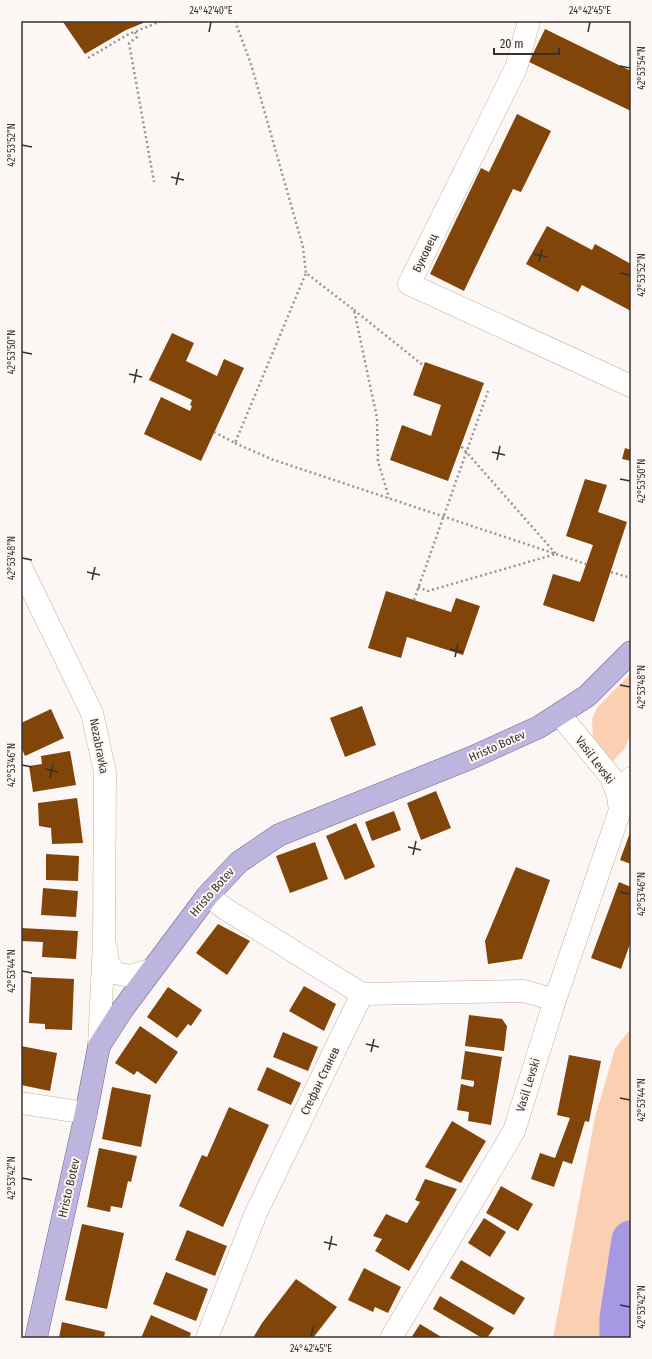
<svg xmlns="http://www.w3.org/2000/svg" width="652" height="1359" viewBox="0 0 652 1359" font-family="'Fira Sans Condensed',sans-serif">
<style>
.green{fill:#fbd0b2}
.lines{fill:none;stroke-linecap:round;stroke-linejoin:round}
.river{stroke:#a499e2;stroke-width:39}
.building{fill:#814409}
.minor-casing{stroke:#c4ae9f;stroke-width:23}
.major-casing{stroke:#716790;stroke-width:23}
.path{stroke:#9a938e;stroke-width:2.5;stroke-dasharray:2 3;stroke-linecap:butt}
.minor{stroke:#fff;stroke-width:22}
.major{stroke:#bcb5dd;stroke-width:22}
.ticks{fill:none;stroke:#39302a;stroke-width:1.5}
.labels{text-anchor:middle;stroke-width:4;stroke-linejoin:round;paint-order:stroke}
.street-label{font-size:12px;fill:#39302a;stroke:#fcf7f4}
.neatline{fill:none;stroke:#39302a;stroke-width:1.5}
.ticks-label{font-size:10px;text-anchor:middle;fill:#39302a}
</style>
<rect width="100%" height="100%" fill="#fcf7f4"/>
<!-- green -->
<path class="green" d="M631 673V732L625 748 612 762 593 737 592 720 597 708Z
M631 1028V1338H553L595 1117 615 1049Z"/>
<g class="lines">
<!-- river -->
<path class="river" d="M619 1338V1318L631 1240"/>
</g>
<!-- building -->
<path class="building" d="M65 21H148L126 30 85 54 63 22Z
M545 29 631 71V111L529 62Z
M517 114 551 131 521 192 513 189 464 291 430 274 481 168 489 172Z
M547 226 592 250 595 244 631 264V311L582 285 578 292 526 264Z
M172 333 194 343 186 361 217 376 224 359 244 368 201 461 144 434 161 397 190 411 192 406 190 405 192 400 149 380Z
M425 362 484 383 448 481 390 460 402 425 431 436 441 405 413 395Z
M625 448 631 450V461L622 459Z
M585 479 607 485 598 512 627 522 594 622 543 605 553 574 580 582 593 545 566 536Z
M386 591 451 612 456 598 480 606 463 655 407 637 401 658 368 648Z
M362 706 376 745 345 757 330 718Z
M51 709 64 738 25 756 21 747V723Z
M70 751 76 785 33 792 29 766 42 764 41 756Z
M436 791 451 828 421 840 407 803Z
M77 798 83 843 52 844 51 828 39 826 38 803Z
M394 811 401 830 372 841 365 822Z
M356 823 375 867 345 880 326 836Z
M631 830V864L620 860Z
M315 842 328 879 290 893 276 856Z
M46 854 79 856 78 881 46 880Z
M516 867 550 880 522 959 488 964 485 941Z
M619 882 631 887V905L629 910 631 911V941L621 969 591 958Z
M43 888 78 891 76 917 41 915Z
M218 924 250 941 227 975 196 953Z
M21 928 78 931 76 959 42 957 43 942 21 941Z
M31 977 74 979 72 1030 45 1029V1024L29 1023Z
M304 986 336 1004 324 1031 289 1011Z
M168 987 202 1010 191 1026 188 1024 177 1038 147 1017Z
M469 1015 502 1019 507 1026 504 1051 465 1046Z
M140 1026 178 1052 156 1084 137 1071 134 1075 115 1063Z
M283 1032 318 1047 308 1071 273 1057Z
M21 1046 57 1053 50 1091 21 1085Z
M465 1051 502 1057 491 1125 468 1121 469 1112 457 1110 461 1084 473 1087 474 1084V1081L461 1079Z
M569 1055 601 1061 589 1122 585 1121 572 1164 563 1161 554 1187 531 1179 540 1153 555 1158 570 1118 557 1115Z
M267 1067 301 1083 291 1105 257 1090Z
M112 1087 151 1095 141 1147 102 1139Z
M229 1107 269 1125 223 1227 179 1206 202 1155 207 1157Z
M452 1121 486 1141 461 1183 425 1167Z
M99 1148 137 1156 131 1182 128 1181 122 1208 111 1206 110 1212 87 1207Z
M425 1179 457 1189 409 1271 375 1251 382 1239 373 1236 386 1214 407 1223 420 1202 415 1200Z
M501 1186 533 1204 518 1231 486 1213Z
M484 1218 506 1232 490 1257 468 1243Z
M82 1224 124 1233 107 1309 65 1300Z
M187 1230 227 1246 215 1276 175 1260Z
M461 1260 525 1298 514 1315 450 1278Z
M364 1268 401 1287 388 1313 375 1307 373 1312 348 1300Z
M166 1272 208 1289 196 1321 153 1304Z
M296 1279 337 1307 313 1338H253L262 1323Z
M440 1296 494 1328 487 1338H482L433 1309Z
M151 1315 191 1333 189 1338H141Z
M62 1322 105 1332 104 1338H59Z
M420 1324 443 1338H411Z"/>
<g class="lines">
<defs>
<path id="minor" d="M529 21 516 68 409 284 631 386
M21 567 92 713 105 772 104 941 99 1046
M560 715 611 777 618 796 620 810
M106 948 108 963 115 973 130 976 150 970
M362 994 524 991 555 1000
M21 1103 86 1113
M207 1338 256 1213 362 994 224 908 208 895
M391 1338 514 1131 555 1000 631 778"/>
<path id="major" d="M36 1338 86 1113 99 1046 122 1010 208 895 239 862 279 835 473 757 539 727 587 696 631 652"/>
</defs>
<!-- minor casing -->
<use href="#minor" class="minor-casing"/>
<!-- major casing -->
<use href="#major" class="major-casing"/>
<!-- path -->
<path class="path" d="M235 21 251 64 303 247 306 273
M135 32 137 37 129 43 154 182
M88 58 127 35 161 21
M354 310 424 366
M214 432 235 443 306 273 354 310 377 418 378 461 389 498
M235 443 271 459 586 564
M611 572 631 578
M418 587 428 591 556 554 461 446
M414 600 488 391"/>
<!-- minor -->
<use href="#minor" class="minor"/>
<!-- major -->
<use href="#major" class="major"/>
</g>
<!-- ticks -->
<path class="ticks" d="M209 32 211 22M588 32 590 22M620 66 630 68M22 145 32 147M171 177 184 180M176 185 179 172M534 254 547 257M539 262 542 249M620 273 630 275M22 352 32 354M129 374 142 377M134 383 137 369M492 452 505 455M497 460 500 446M620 479 630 481M22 558 32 560M87 572 100 575M92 580 95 567M450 649 463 652M455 657 458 644M620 685 630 687M22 765 32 767M45 769 58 772M50 778 53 764M408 847 421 850M413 855 416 841M620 892 630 894M22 971 32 973M366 1044 379 1047M371 1052 374 1039M620 1098 630 1100M22 1178 32 1180M324 1242 337 1245M329 1250 332 1236M620 1305 630 1307M311 1337 313 1327"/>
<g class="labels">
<!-- street labels -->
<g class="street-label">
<text transform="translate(425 253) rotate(-64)" y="4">Буковец</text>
<text transform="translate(99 746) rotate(79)" y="4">Nezabravka</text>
<text transform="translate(497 746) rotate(-24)" y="4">Hristo Botev</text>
<text transform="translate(595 760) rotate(53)" y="4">Vasil Levski</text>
<text transform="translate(212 892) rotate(-49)" y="4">Hristo Botev</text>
<text transform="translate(320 1081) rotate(-64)" y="4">Стефан Станев</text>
<text transform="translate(528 1085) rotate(-73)" y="4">Vasil Levski</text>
<text transform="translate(69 1188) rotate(-77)" y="4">Hristo Botev</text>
</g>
</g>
<!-- border -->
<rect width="652" height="1359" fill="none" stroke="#fcf7f4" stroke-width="44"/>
<!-- scale -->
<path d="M494 48v6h65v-6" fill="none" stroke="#39302a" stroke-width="2"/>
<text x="500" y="48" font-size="12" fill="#39302a" stroke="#fcf7f4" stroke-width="3" paint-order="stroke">20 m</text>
<rect x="22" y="22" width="608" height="1315" class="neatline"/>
<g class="ticks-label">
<text x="211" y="14">24°42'40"E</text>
<text x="590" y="14">24°42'45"E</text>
<text transform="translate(641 68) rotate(-90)" y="4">42°53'54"N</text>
<text transform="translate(11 145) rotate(-90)" y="4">42°53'52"N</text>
<text transform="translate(641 275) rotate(-90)" y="4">42°53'52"N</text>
<text transform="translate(11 352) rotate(-90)" y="4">42°53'50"N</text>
<text transform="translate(641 481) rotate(-90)" y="4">42°53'50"N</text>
<text transform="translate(11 558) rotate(-90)" y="4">42°53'48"N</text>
<text transform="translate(641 687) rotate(-90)" y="4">42°53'48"N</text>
<text transform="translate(11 765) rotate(-90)" y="4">42°53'46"N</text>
<text transform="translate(641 894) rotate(-90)" y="4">42°53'46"N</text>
<text transform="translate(11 971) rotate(-90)" y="4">42°53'44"N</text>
<text transform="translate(641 1100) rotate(-90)" y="4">42°53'44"N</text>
<text transform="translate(11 1178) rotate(-90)" y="4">42°53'42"N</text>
<text transform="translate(641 1307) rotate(-90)" y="4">42°53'42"N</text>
<text x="311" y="1352">24°42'45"E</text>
</g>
</svg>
